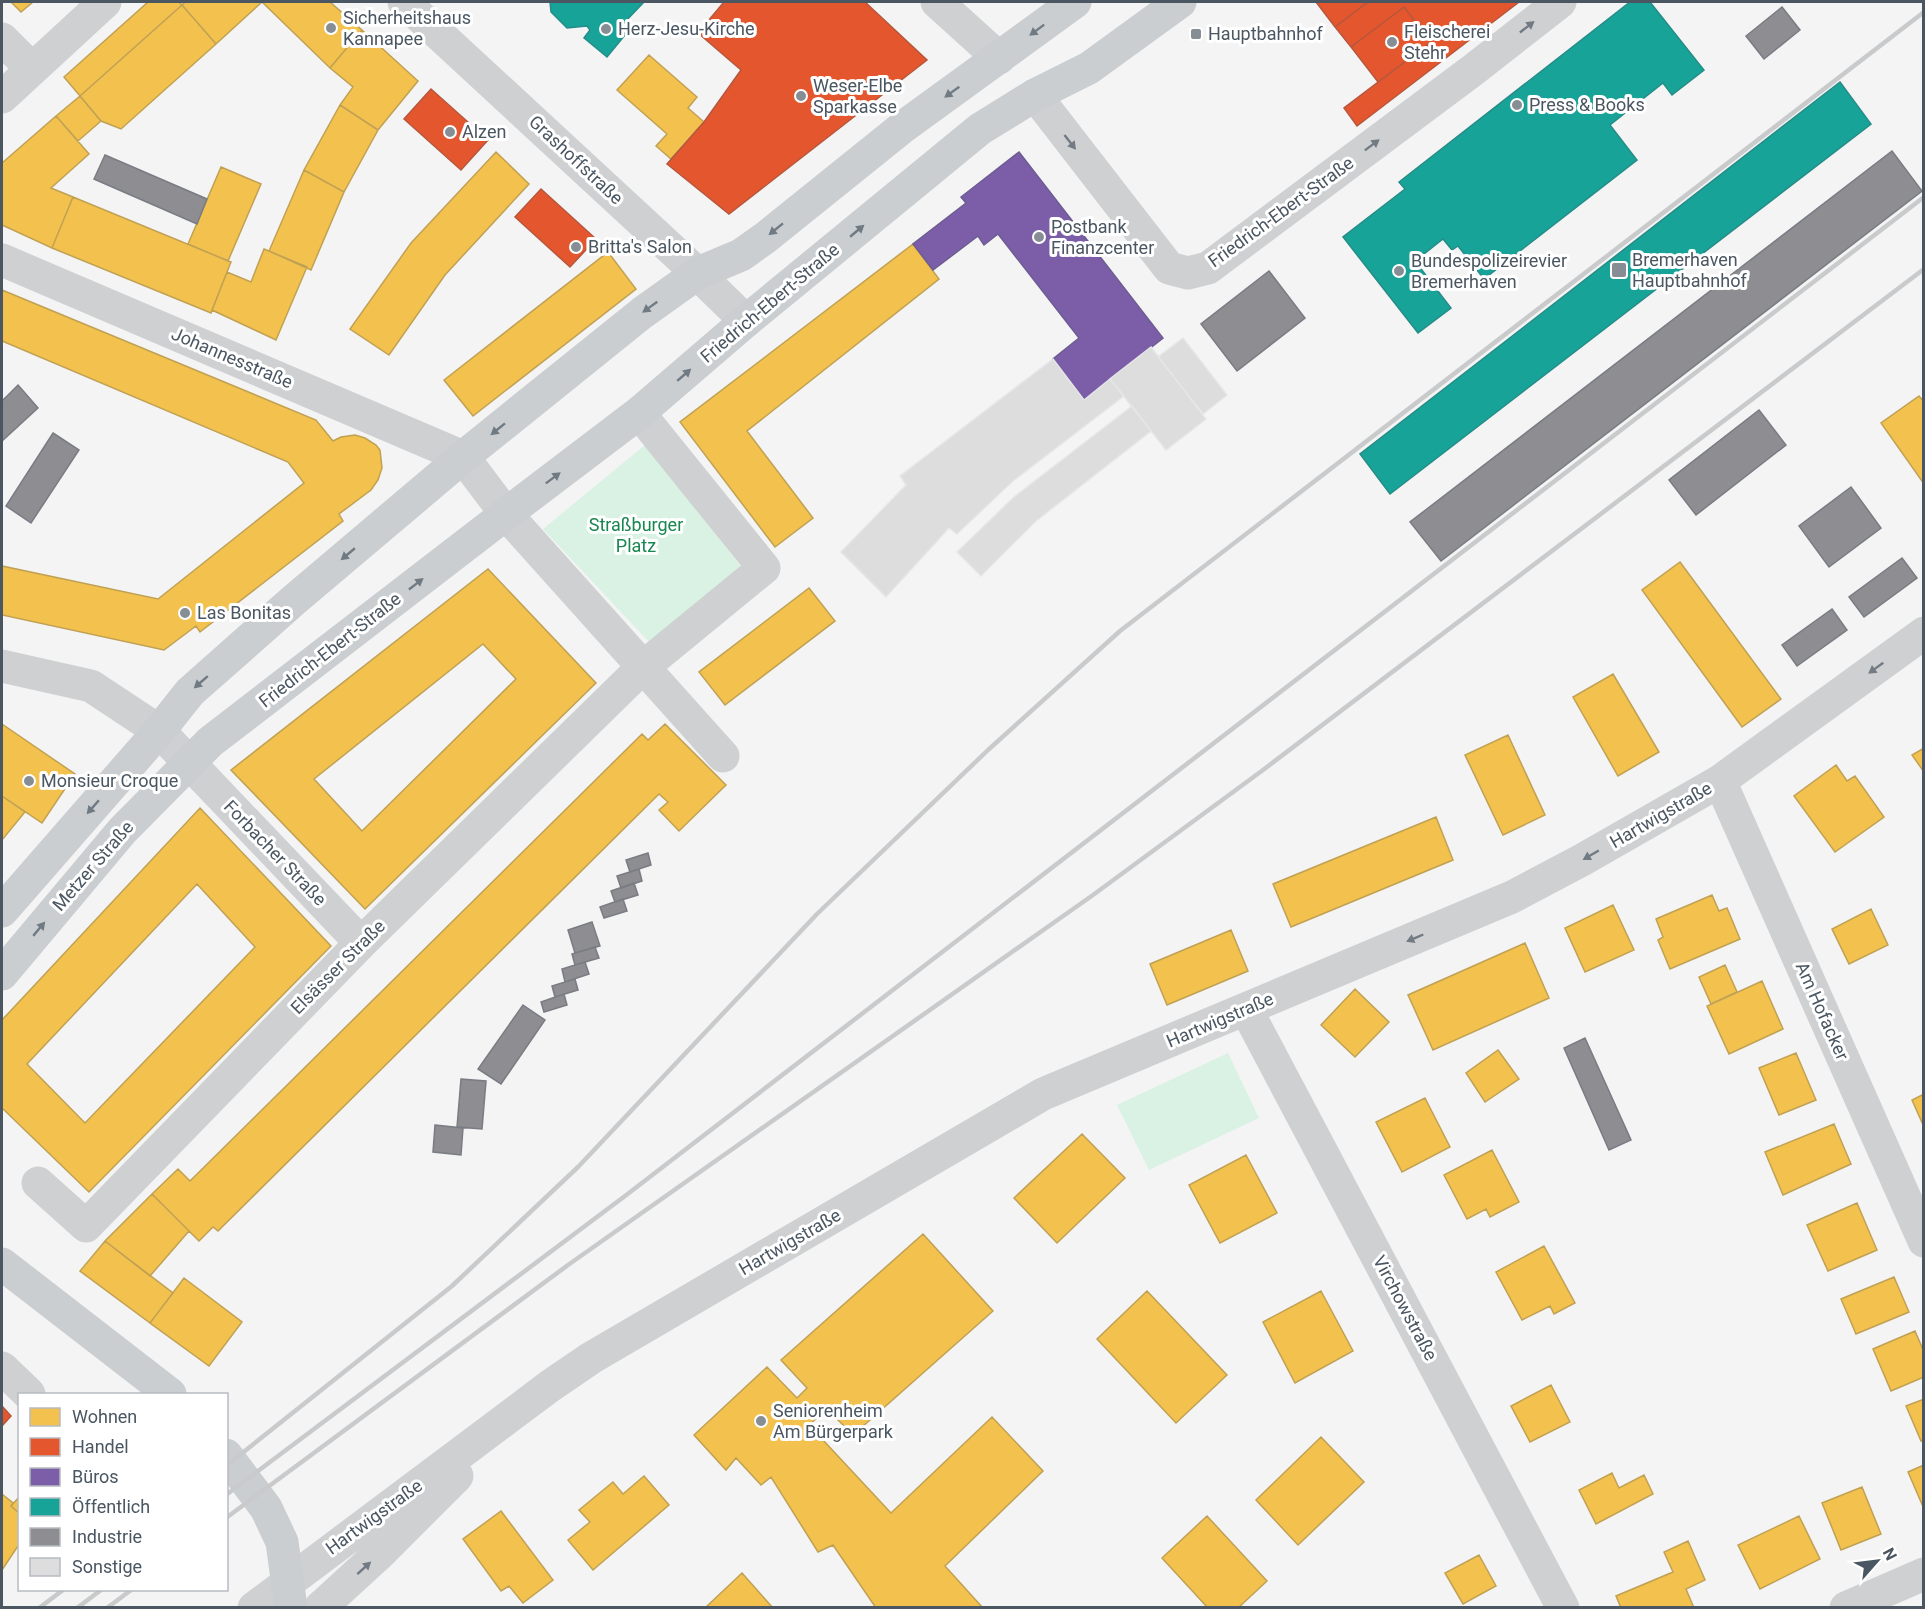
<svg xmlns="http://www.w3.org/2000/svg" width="1925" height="1609" viewBox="0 0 1925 1609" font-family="Roboto,sans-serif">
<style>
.green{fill:#d9f2e3}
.homes{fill:#f2c14e;stroke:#c0a154;stroke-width:1.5;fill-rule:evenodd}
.shops{fill:#e4572e;stroke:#b6573d;stroke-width:1.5}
.offices{fill:#7b5ea7;stroke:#6c5c92;stroke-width:1.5}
.public{fill:#17a398;stroke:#268c88;stroke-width:1.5}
.industry{fill:#8d8d92;stroke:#797c83;stroke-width:1.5}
.building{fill:#ddddde;stroke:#e5e6e7;stroke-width:1.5}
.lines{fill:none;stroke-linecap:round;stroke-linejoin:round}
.minor{stroke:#ced0d2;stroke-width:33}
.major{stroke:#caced1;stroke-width:33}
.rail{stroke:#c9cacc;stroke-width:4.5}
.oneway{fill:#727b83}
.oneway2{fill:#707a83}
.poi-dot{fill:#868d94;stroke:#fff;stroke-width:2}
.labels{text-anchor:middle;stroke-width:6;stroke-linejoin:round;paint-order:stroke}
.poi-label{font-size:18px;fill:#4a5661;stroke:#fff;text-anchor:start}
.street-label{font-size:18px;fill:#4a5661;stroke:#fff}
.park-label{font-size:18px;fill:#17864f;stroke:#fff}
</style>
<rect width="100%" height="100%" fill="#f4f4f4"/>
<!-- green -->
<path class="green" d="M645 445 743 569 650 643 543 529Z
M1228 1053 1259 1118 1149 1170 1117 1105Z"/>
<!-- homes -->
<path class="homes" d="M11 2H33L21 12Z
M148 2H179L182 5 80 96 64 77Z
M185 2H330L362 30 330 68 262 2 216 44 182 5Z
M182 5 216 44 121 129 101 121 80 96Z
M362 30 418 81 378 130 340 105 353 87 330 68Z
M649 55 697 97 688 108 704 122 671 159 656 146 667 134 617 90Z
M80 96 101 121 78 141 56 116Z
M340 105 378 130 344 192 304 170Z
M56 116 89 154 51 188 73 197 52 248 2 225V163Z
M496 152 529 184 445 275 389 355 350 329 411 243Z
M221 167 261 184 228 261 188 244Z
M304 170 344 192 311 270 269 251Z
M73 197 231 262 211 313 52 248Z
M913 244 939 279 747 431 813 518 775 547 680 422Z
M264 249 307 267 276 340 212 310 227 272 251 282Z
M608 252 636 289 473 416 444 380Z
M2 290 316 420 333 441 341 437 355 435 365 438 376 445 380 450 382 468 378 480 371 490 339 514 343 521 200 632 196 626 164 650 2 615V566L158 599 304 483 288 462 2 341Z
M1919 396 1924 402V484L1881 423Z
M1680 562 1781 699 1742 727 1642 590Z
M488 569 596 683 365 909 231 770ZM483 644 516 679 362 831 314 779Z
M809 588 835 621 725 705 699 672Z
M1613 674 1659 752 1618 776 1573 697Z
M2 724 75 774 42 823 2 796Z
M665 724 726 785 679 831 659 810 668 802 659 794 218 1231 213 1227 199 1241 152 1194 178 1169 190 1181 642 734 648 740Z
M1508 735 1545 815 1503 835 1465 755Z
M1924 748V772L1912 755Z
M1836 765 1847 781 1855 776 1884 817 1835 852 1794 796Z
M2 796 25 812 2 840Z
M200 808 331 946 89 1192 2 1108V1020ZM197 884 255 947 85 1123 27 1064Z
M1436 817 1453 860 1291 927 1273 884Z
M1712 895 1719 911 1727 908 1740 939 1670 969 1658 940 1663 937 1656 919Z
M1613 905 1634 950 1585 972 1565 928Z
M1871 909 1888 945 1849 964 1832 929Z
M1231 930 1248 971 1167 1005 1150 964Z
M1525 943 1549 998 1433 1050 1408 995Z
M1725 965 1737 992 1711 1004 1699 977Z
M1762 981 1783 1029 1729 1054 1707 1006Z
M1355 989 1389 1022 1355 1057 1321 1025Z
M1498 1050 1519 1079 1485 1102 1466 1073Z
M1796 1053 1816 1100 1779 1115 1759 1068Z
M1924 1094V1127L1912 1100Z
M1425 1098 1450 1147 1402 1172 1376 1122Z
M1834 1124 1851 1164 1783 1195 1765 1152Z
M1082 1134 1125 1178 1057 1243 1014 1198Z
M1492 1150 1519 1202 1490 1217 1486 1209 1467 1219 1444 1175Z
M1246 1155 1277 1213 1220 1243 1189 1185Z
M152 1194 189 1231 150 1276 105 1241Z
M1857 1203 1877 1250 1828 1271 1807 1225Z
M923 1234 993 1311 853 1435 827 1409 809 1425 891 1513 992 1417 1043 1471 945 1566 983 1608H876L833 1545 818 1552 771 1477 761 1485 736 1458 726 1470 694 1435 767 1367 797 1398 807 1388 781 1360Z
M105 1241 173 1293 150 1323 80 1271Z
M1544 1246 1575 1303 1554 1314 1550 1306 1522 1320 1496 1272Z
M1894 1277 1909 1312 1856 1334 1841 1299Z
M184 1278 242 1322 209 1366 150 1323Z
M1147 1291 1227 1375 1176 1423 1097 1339Z
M1321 1291 1353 1351 1295 1383 1263 1322Z
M1915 1331 1924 1352V1377L1891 1391 1873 1349Z
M1551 1385 1570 1422 1530 1442 1511 1406Z
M1924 1399V1440L1921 1441 1906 1406Z
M1321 1437 1364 1482 1298 1545 1256 1500Z
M1924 1465V1509L1908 1472Z
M1612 1473 1619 1488 1644 1475 1653 1494 1596 1524 1579 1490Z
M644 1476 669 1505 593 1570 568 1540 590 1522 579 1510 613 1482 623 1494Z
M1862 1487 1881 1534 1841 1550 1822 1503Z
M2 1494 13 1503 11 1506 20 1514V1543L2 1570Z
M20 1496V1514L11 1506Z
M501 1511 553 1580 523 1603 509 1586 501 1591 463 1539Z
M1207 1516 1267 1581 1238 1608H1208L1162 1558Z
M1799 1516 1820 1559 1760 1589 1738 1545Z
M1688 1541 1705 1580 1686 1589 1694 1608H1621L1616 1596 1673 1572 1664 1552Z
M1479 1555 1496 1586 1463 1604 1445 1573Z
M742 1573 773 1608H705Z"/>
<!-- shops -->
<path class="shops" d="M724 2H865L927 60 729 214 667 164 704 122 741 70 698 33Z
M1316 2H1368L1335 27Z
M1368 2H1519L1357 126 1344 108 1431 42 1404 7 1351 47 1335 27Z
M1404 7 1431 42 1378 82 1351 47Z
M431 89 488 140 461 170 404 119Z
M541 189 596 239 570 267 515 217Z
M2 1406 11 1416 2 1426Z"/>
<!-- offices -->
<path class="offices" d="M1019 152 1163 338 1084 400 1053 359 1079 338 998 234 984 245 978 236 933 270 913 244 966 203 961 197Z"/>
<!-- public -->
<path class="public" d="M550 2H644L623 24 625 35 607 57 584 38 590 30 587 26 567 28 551 12Z
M1630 2H1650L1704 70 1672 95 1663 83 1610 125 1637 160 1484 279 1458 246 1452 250 1443 239 1415 261 1451 308 1418 333 1343 237 1405 189 1399 182Z
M1840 82 1871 124 1390 494 1360 454Z"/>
<!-- industry -->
<path class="industry" d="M1782 7 1800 30 1764 59 1746 36Z
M1892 151 1922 191 1441 561 1410 522Z
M105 155 207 199 197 224 94 179Z
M1269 271 1305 318 1237 371 1201 324Z
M18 385 38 408 2 441V401Z
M1759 410 1786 445 1696 515 1669 480Z
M53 433 79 450 31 523 6 506Z
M1851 487 1881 528 1829 567 1799 526Z
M1902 558 1917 578 1864 617 1849 597Z
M1832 609 1847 630 1797 666 1782 645Z
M648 853 651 865 630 872 626 860Z
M639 869 642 881 621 888 617 876Z
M634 883 638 895 615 902 611 891Z
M623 899 627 911 604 918 600 907Z
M592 922 600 946 575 953 568 930Z
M595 947 599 958 575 965 572 954Z
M585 962 589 974 565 982 562 969Z
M575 979 578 990 555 997 552 986Z
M564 994 567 1005 544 1012 541 1002Z
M523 1005 545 1020 501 1084 478 1069Z
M1585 1038 1631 1140 1609 1150 1564 1048Z
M461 1079 486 1081 482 1129 457 1127Z
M435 1125 463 1128 461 1155 433 1152Z"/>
<!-- building -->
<path class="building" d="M1183 338 1227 395 1203 414 1158 357Z
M1151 347 1206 419 1166 450 1110 379Z
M1053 359 1084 400 1110 379 1124 396 1013 481 957 534 949 528 886 597 841 552 906 485 900 476Z
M1132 406 1151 431 1036 521 981 576 957 552 1014 497Z"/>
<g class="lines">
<!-- minor -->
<path class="minor" d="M404 2 679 256 746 321
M937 2 999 58
M2 39 32 69
M1035 95 1169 268 1188 273 1208 268 1473 70 1560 2
M2 97 105 2
M2 260 463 457 506 514 723 756
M2 666 91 686 159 731 361 943
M1720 781 1924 1241
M1246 1009 1563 1608
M38 1183 86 1226 361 943 642 668 764 568 639 413
M2 1368 29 1394
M254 1608 550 1386 591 1358 1043 1094 1512 897 1582 860 1720 781 1924 633
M320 1608 379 1554 457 1476
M1846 1608 1924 1574"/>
<!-- major -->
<path class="major" d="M2 911 159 731 190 692 294 600 463 457 642 313 698 273 741 255 765 238 903 127 1075 2
M2 974 122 831 210 742 506 514 639 413 746 321 980 129 1035 95 1089 68 1180 2
M2 1264 170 1394
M226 1455 266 1508 282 1542 291 1608"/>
<!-- rail -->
<path class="rail" d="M226 1466 452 1286 578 1167 817 914 988 750 1120 631 1924 12
M226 1495 625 1196 1924 197
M226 1518 568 1265 1093 895 1263 770 1924 269
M39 1608 63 1590
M77 1608 101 1590
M107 1608 131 1590"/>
</g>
<!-- one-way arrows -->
<defs><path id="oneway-solid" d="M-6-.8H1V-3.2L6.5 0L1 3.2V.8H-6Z" transform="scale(1.5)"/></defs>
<g class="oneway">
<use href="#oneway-solid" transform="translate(1527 27) rotate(-38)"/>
<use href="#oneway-solid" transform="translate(1070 142) rotate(52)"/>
<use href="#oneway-solid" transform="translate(1372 145) rotate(-37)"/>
<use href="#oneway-solid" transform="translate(1876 668) rotate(144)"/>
<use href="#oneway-solid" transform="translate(1591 855) rotate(150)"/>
<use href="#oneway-solid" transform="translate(1415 938) rotate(157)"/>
<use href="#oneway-solid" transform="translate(364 1568) rotate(-42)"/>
</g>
<g class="oneway2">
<use href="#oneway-solid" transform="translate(1037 30) rotate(143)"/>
<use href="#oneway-solid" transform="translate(952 92) rotate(144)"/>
<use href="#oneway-solid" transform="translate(776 229) rotate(141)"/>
<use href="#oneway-solid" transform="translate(857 231) rotate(-40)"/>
<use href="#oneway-solid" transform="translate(650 307) rotate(144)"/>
<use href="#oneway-solid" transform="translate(684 375) rotate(-41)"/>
<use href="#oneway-solid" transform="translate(498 429) rotate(141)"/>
<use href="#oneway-solid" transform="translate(553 478) rotate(-37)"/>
<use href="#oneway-solid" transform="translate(348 554) rotate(140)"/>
<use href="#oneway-solid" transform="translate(416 584) rotate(-38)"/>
<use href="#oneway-solid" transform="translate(201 682) rotate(139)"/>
<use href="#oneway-solid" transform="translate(93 807) rotate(131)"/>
<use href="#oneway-solid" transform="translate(39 929) rotate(-50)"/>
</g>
<!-- markers -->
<g class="poi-dot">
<circle cx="331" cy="28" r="6"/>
<circle cx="606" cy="29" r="6"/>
<rect x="1190" y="28" width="12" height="12" rx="3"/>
<circle cx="1392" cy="42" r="6"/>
<circle cx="801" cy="96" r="6"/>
<circle cx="1517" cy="105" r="6"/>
<circle cx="450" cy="132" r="6"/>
<circle cx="1039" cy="237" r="6"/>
<circle cx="576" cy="247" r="6"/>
<rect x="1611" y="262" width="16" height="16" rx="3"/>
<circle cx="1399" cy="271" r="6"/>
<circle cx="185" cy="613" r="6"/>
<circle cx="29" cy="781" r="6"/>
<circle cx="761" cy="1421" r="6"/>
</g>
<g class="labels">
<!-- poi labels -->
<g class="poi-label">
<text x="343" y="24">Sicherheitshaus<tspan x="343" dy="21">Kannapee</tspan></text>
<text x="618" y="35">Herz-Jesu-Kirche</text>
<text x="1404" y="38">Fleischerei<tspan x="1404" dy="21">Stehr</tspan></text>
<text x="1208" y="40">Hauptbahnhof</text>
<text x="813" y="92">Weser-Elbe<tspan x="813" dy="21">Sparkasse</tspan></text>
<text x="1529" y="111">Press &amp; Books</text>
<text x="462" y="138">Alzen</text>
<text x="1051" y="233">Postbank<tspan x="1051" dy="21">Finanzcenter</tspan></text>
<text x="588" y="253">Britta's Salon</text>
<text x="1632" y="266">Bremerhaven<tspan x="1632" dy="21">Hauptbahnhof</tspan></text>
<text x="1411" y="267">Bundespolizeirevier<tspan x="1411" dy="21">Bremerhaven</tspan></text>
<text x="197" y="619">Las Bonitas</text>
<text x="41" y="787">Monsieur Croque</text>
<text x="773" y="1417">Seniorenheim<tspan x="773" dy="21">Am Bürgerpark</tspan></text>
</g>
<!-- street labels -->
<g class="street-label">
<text transform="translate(576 160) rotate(43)" y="6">Grashoffstraße</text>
<text transform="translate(1281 212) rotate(-36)" y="6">Friedrich-Ebert-Straße</text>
<text transform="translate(770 303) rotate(-40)" y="6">Friedrich-Ebert-Straße</text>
<text transform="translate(232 358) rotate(23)" y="6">Johannesstraße</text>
<text transform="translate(330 650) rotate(-38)" y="6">Friedrich-Ebert-Straße</text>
<text transform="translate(1661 815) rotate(-30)" y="6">Hartwigstraße</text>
<text transform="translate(275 853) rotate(46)" y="6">Forbacher Straße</text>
<text transform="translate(93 866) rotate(-49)" y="6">Metzer Straße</text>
<text transform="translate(338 967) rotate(-45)" y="6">Elsässer Straße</text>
<text transform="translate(1822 1011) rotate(66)" y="6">Am Hofacker</text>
<text transform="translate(1220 1020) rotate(-23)" y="6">Hartwigstraße</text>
<text transform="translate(790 1242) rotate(-30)" y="6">Hartwigstraße</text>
<text transform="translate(1405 1308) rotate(62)" y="6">Virchowstraße</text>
<text transform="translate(374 1517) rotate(-36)" y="6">Hartwigstraße</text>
</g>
<!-- park labels -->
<g class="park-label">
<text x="636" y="531">Straßburger<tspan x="636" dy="21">Platz</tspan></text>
</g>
</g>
<!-- border -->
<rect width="1925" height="1609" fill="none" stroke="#4a5661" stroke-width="6"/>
<!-- legend -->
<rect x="18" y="1393" width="210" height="198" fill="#ffffff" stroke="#b7bbc0" stroke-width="1.5"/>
<rect x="30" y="1408" width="30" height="18" fill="#f2c14e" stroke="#b7bbc0" stroke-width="1.5"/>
<text x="72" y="1423" font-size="18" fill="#4a5661">Wohnen</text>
<rect x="30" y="1438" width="30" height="18" fill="#e4572e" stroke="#b7bbc0" stroke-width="1.5"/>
<text x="72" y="1453" font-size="18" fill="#4a5661">Handel</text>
<rect x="30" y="1468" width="30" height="18" fill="#7b5ea7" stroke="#b7bbc0" stroke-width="1.5"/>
<text x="72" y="1483" font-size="18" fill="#4a5661">Büros</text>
<rect x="30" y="1498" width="30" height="18" fill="#17a398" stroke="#b7bbc0" stroke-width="1.5"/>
<text x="72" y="1513" font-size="18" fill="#4a5661">Öffentlich</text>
<rect x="30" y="1528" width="30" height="18" fill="#8d8d92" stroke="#b7bbc0" stroke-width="1.5"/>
<text x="72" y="1543" font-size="18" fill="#4a5661">Industrie</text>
<rect x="30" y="1558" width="30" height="18" fill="#ddddde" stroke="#b7bbc0" stroke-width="1.5"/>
<text x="72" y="1573" font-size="18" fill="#4a5661">Sonstige</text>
<!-- north arrow -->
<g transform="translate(1877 1561) rotate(62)" stroke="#ffffff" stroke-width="4.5" paint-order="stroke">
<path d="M0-4.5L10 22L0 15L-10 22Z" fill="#4a5661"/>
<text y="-9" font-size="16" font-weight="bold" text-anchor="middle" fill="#4a5661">N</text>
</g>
</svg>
